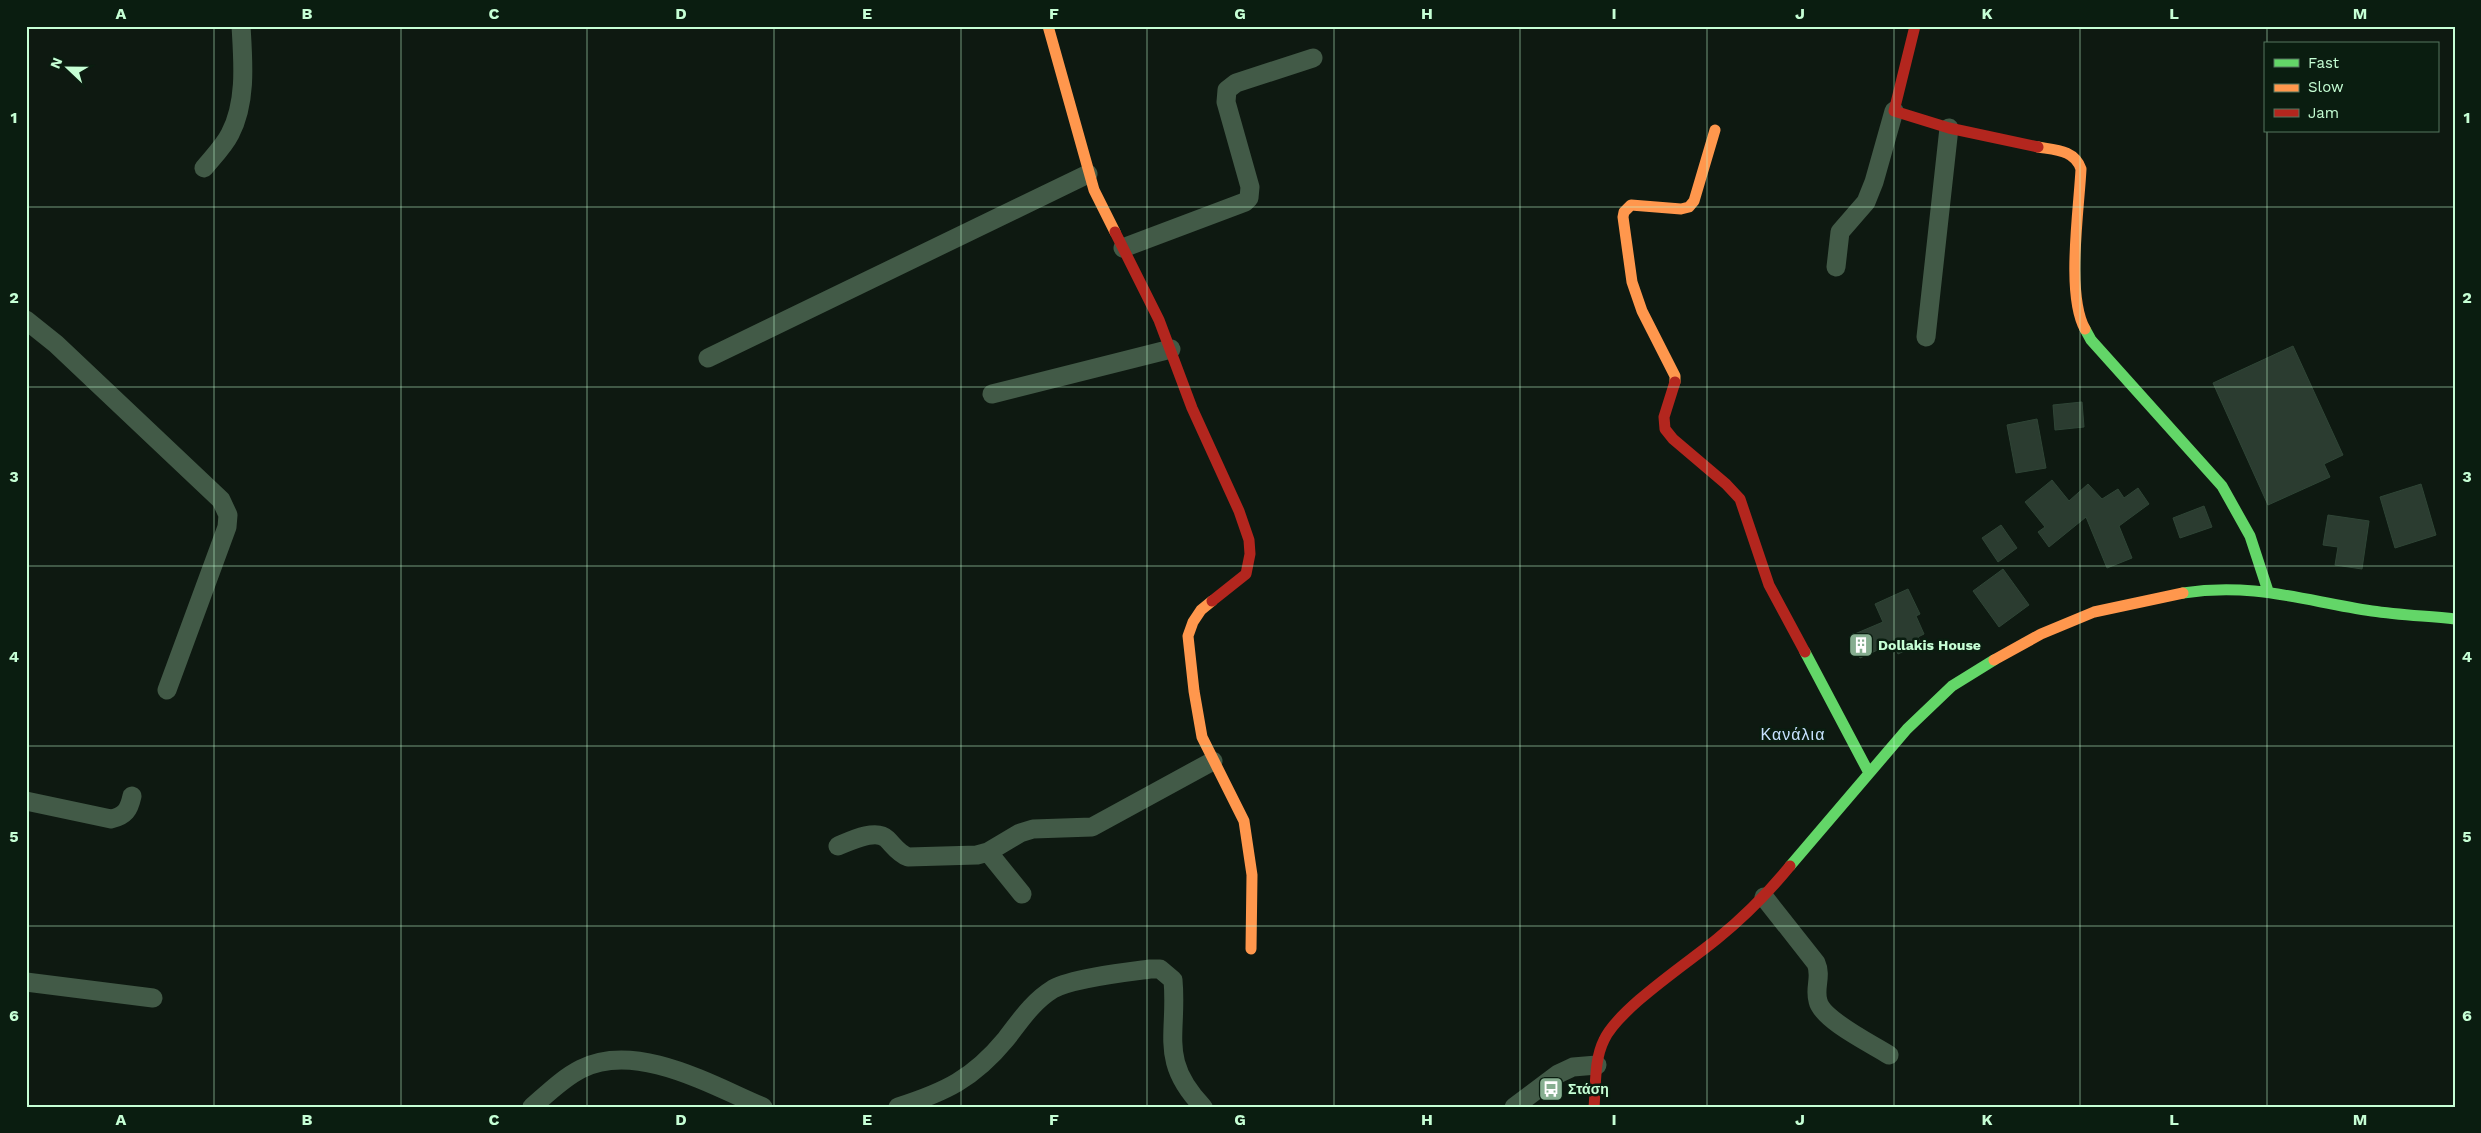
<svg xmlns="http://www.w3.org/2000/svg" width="2481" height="1133" viewBox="0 0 2481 1133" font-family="'Work Sans',sans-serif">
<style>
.building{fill:#2b3c30;stroke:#2f4536}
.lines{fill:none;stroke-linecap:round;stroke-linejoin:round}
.street{stroke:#425a47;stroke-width:19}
.fast{stroke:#63d668;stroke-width:11}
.slow{stroke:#ff974d;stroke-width:11}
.jam{stroke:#b3261e;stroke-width:11}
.grid{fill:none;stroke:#c6ffd5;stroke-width:1;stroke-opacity:0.55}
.labels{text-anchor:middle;stroke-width:5;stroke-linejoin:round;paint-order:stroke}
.poi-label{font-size:14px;font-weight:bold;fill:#c6ffd5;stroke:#0a1d10;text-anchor:start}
.quarter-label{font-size:16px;letter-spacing:1px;fill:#c8e2ff;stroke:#0a1d10}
.neatline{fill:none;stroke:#c6ffd5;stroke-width:2}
.grid-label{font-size:16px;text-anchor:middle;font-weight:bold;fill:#c6ffd5}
</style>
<rect width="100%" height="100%" fill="#0e1911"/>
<!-- building -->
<path class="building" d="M2293 346 2343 455 2324 464 2330 477 2268 505 2213 383Z
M2082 402 2084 427 2055 430 2053 405Z
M2037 419 2046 468 2016 473 2007 425Z
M2052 480 2069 501 2088 484 2102 499 2118 489 2124 498 2138 488 2149 504 2119 526 2132 558 2107 568 2086 517 2049 547 2038 532 2045 527 2025 502Z
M2421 484 2436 535 2395 548 2380 497Z
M2204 506 2212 527 2180 538 2173 518Z
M2328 515 2369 521 2362 569 2335 565 2338 547 2323 545Z
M2001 525 2017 548 1998 562 1982 538Z
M2003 569 2029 605 1999 627 1973 591Z
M1908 589 1920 614 1916 616 1924 634 1918 637 1921 643 1898 654 1893 643 1860 658 1850 636 1883 622 1875 604Z"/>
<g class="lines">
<!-- street -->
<path class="street" d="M204 168C213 157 224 146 230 134 247 102 243 60 241 26
M1123 248 1245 202 1249 198 1250 187 1226 102 1227 90 1236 83 1313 58
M1836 267 1840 232 1866 202 1874 182 1894 111
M26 320 56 344 221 500 228 515 227 527 167 690
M1926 337 1949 128
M708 358 1088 174
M992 394 1171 349
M26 801 111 819C125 816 129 810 132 796
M838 846C850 841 876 828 887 839 894 846 898 853 908 857L977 855 988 852 1020 833 1033 829 1092 827 1213 761
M988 852 1022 894
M1764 897 1816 963C1822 976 1814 988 1818 1001 1822 1020 1872 1044 1889 1055
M26 982 153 998
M532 1107C547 1094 563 1078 581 1069 636 1041 711 1085 763 1107
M898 1107C945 1092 973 1079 1006 1039 1020 1021 1032 1002 1053 989 1072 978 1127 972 1150 969H1160L1173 980C1178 1034 1158 1060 1203 1107
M1514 1107 1558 1074 1573 1067 1597 1065"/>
<!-- fast -->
<path class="fast" d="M2085 329 2091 340 2222 486 2250 536 2268 591
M2183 593C2254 582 2304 601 2372 611 2399 615 2427 616 2455 619
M1805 652 1869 773
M1790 866 1907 729 1952 686 1994 660"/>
<!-- slow -->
<path class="slow" d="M1048 26 1094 190 1115 232
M2038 147C2056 150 2075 150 2081 169 2079 210 2066 295 2085 329
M1675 382V376L1642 311 1632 282 1623 217 1624 212 1631 205 1681 209 1689 207 1694 201 1715 130
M1212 601 1201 610 1193 622 1188 636 1194 691 1202 737 1244 821 1252 875 1251 949
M1994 660 2041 634 2094 612 2183 593"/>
<!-- jam -->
<path class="jam" d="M1915 26 1894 111 1949 128 2038 147
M1115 232 1159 320 1192 408 1239 511 1249 540 1250 554 1246 574 1212 601
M1675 382 1664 417 1665 429 1673 439 1726 484 1740 499 1769 585 1805 652
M1594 1107C1596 1085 1594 1060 1604 1040 1618 1009 1689 962 1717 939 1744 917 1768 893 1790 866"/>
</g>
<!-- grid -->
<path class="grid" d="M214 26V1107M401 26V1107M587 26V1107M774 26V1107M961 26V1107M1147 26V1107M1334 26V1107M1520 26V1107M1707 26V1107M1894 26V1107M2080 26V1107M2267 26V44M2267 131V1107M26 207H2455M26 387H2455M26 566H2455M26 746H2455M26 926H2455"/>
<!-- icons -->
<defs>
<symbol id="building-square" viewBox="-11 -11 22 22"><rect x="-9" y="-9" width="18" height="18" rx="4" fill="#86ae90" stroke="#0a1d10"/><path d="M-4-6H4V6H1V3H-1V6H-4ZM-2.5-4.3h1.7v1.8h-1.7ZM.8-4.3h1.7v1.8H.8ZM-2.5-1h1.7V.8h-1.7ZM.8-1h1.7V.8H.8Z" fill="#fff"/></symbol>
<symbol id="bus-square" viewBox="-11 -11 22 22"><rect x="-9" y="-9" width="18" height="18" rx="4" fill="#86ae90" stroke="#0a1d10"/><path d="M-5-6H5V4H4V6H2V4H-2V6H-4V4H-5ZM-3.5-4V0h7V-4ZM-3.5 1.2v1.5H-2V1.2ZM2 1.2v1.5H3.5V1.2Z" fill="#fff"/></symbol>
</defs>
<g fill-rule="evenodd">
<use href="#building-square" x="1847" y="631" width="28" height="28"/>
<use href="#bus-square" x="1537" y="1075" width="28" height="28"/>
</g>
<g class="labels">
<!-- poi labels -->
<g class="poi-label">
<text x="1878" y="650">Dollakis House</text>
<text x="1568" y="1094">Στάση</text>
</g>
<!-- quarter labels -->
<g class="quarter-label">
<text x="1793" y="740">Κανάλια</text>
</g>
</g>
<!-- border -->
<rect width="2481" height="1133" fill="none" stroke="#0a1d10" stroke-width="55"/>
<!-- legend -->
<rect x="2264" y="42" width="175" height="90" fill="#0a1d10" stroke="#55775f"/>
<rect x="2274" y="59" width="25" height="8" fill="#63d668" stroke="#55775f"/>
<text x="2308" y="68" font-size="15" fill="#c6ffd5">Fast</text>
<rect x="2274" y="84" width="25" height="8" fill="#ff974d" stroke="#55775f"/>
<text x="2308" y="92" font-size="15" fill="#c6ffd5">Slow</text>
<rect x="2274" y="109" width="25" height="8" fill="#b3261e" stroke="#55775f"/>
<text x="2308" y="118" font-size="15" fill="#c6ffd5">Jam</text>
<!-- north arrow -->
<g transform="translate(68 68) rotate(292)" stroke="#0a1d10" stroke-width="4" paint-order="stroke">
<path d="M0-4L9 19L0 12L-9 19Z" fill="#c6ffd5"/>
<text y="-8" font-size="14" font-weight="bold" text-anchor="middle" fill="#c6ffd5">N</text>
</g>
<rect x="28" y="28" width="2426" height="1078" class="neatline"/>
<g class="grid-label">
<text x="121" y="19">A</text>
<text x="307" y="19">B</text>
<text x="494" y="19">C</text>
<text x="681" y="19">D</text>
<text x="867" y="19">E</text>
<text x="1054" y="19">F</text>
<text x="1240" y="19">G</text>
<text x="1427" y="19">H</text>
<text x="1614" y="19">I</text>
<text x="1800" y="19">J</text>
<text x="1987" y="19">K</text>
<text x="2174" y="19">L</text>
<text x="2360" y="19">M</text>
<text x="14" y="123">1</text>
<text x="2467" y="123">1</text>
<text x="14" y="303">2</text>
<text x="2467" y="303">2</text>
<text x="14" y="482">3</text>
<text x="2467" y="482">3</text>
<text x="14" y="662">4</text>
<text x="2467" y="662">4</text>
<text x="14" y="842">5</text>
<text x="2467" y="842">5</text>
<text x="14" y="1021">6</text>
<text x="2467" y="1021">6</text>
<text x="121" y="1125">A</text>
<text x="307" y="1125">B</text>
<text x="494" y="1125">C</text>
<text x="681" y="1125">D</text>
<text x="867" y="1125">E</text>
<text x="1054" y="1125">F</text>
<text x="1240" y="1125">G</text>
<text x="1427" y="1125">H</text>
<text x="1614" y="1125">I</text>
<text x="1800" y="1125">J</text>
<text x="1987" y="1125">K</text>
<text x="2174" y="1125">L</text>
<text x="2360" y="1125">M</text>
</g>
</svg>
